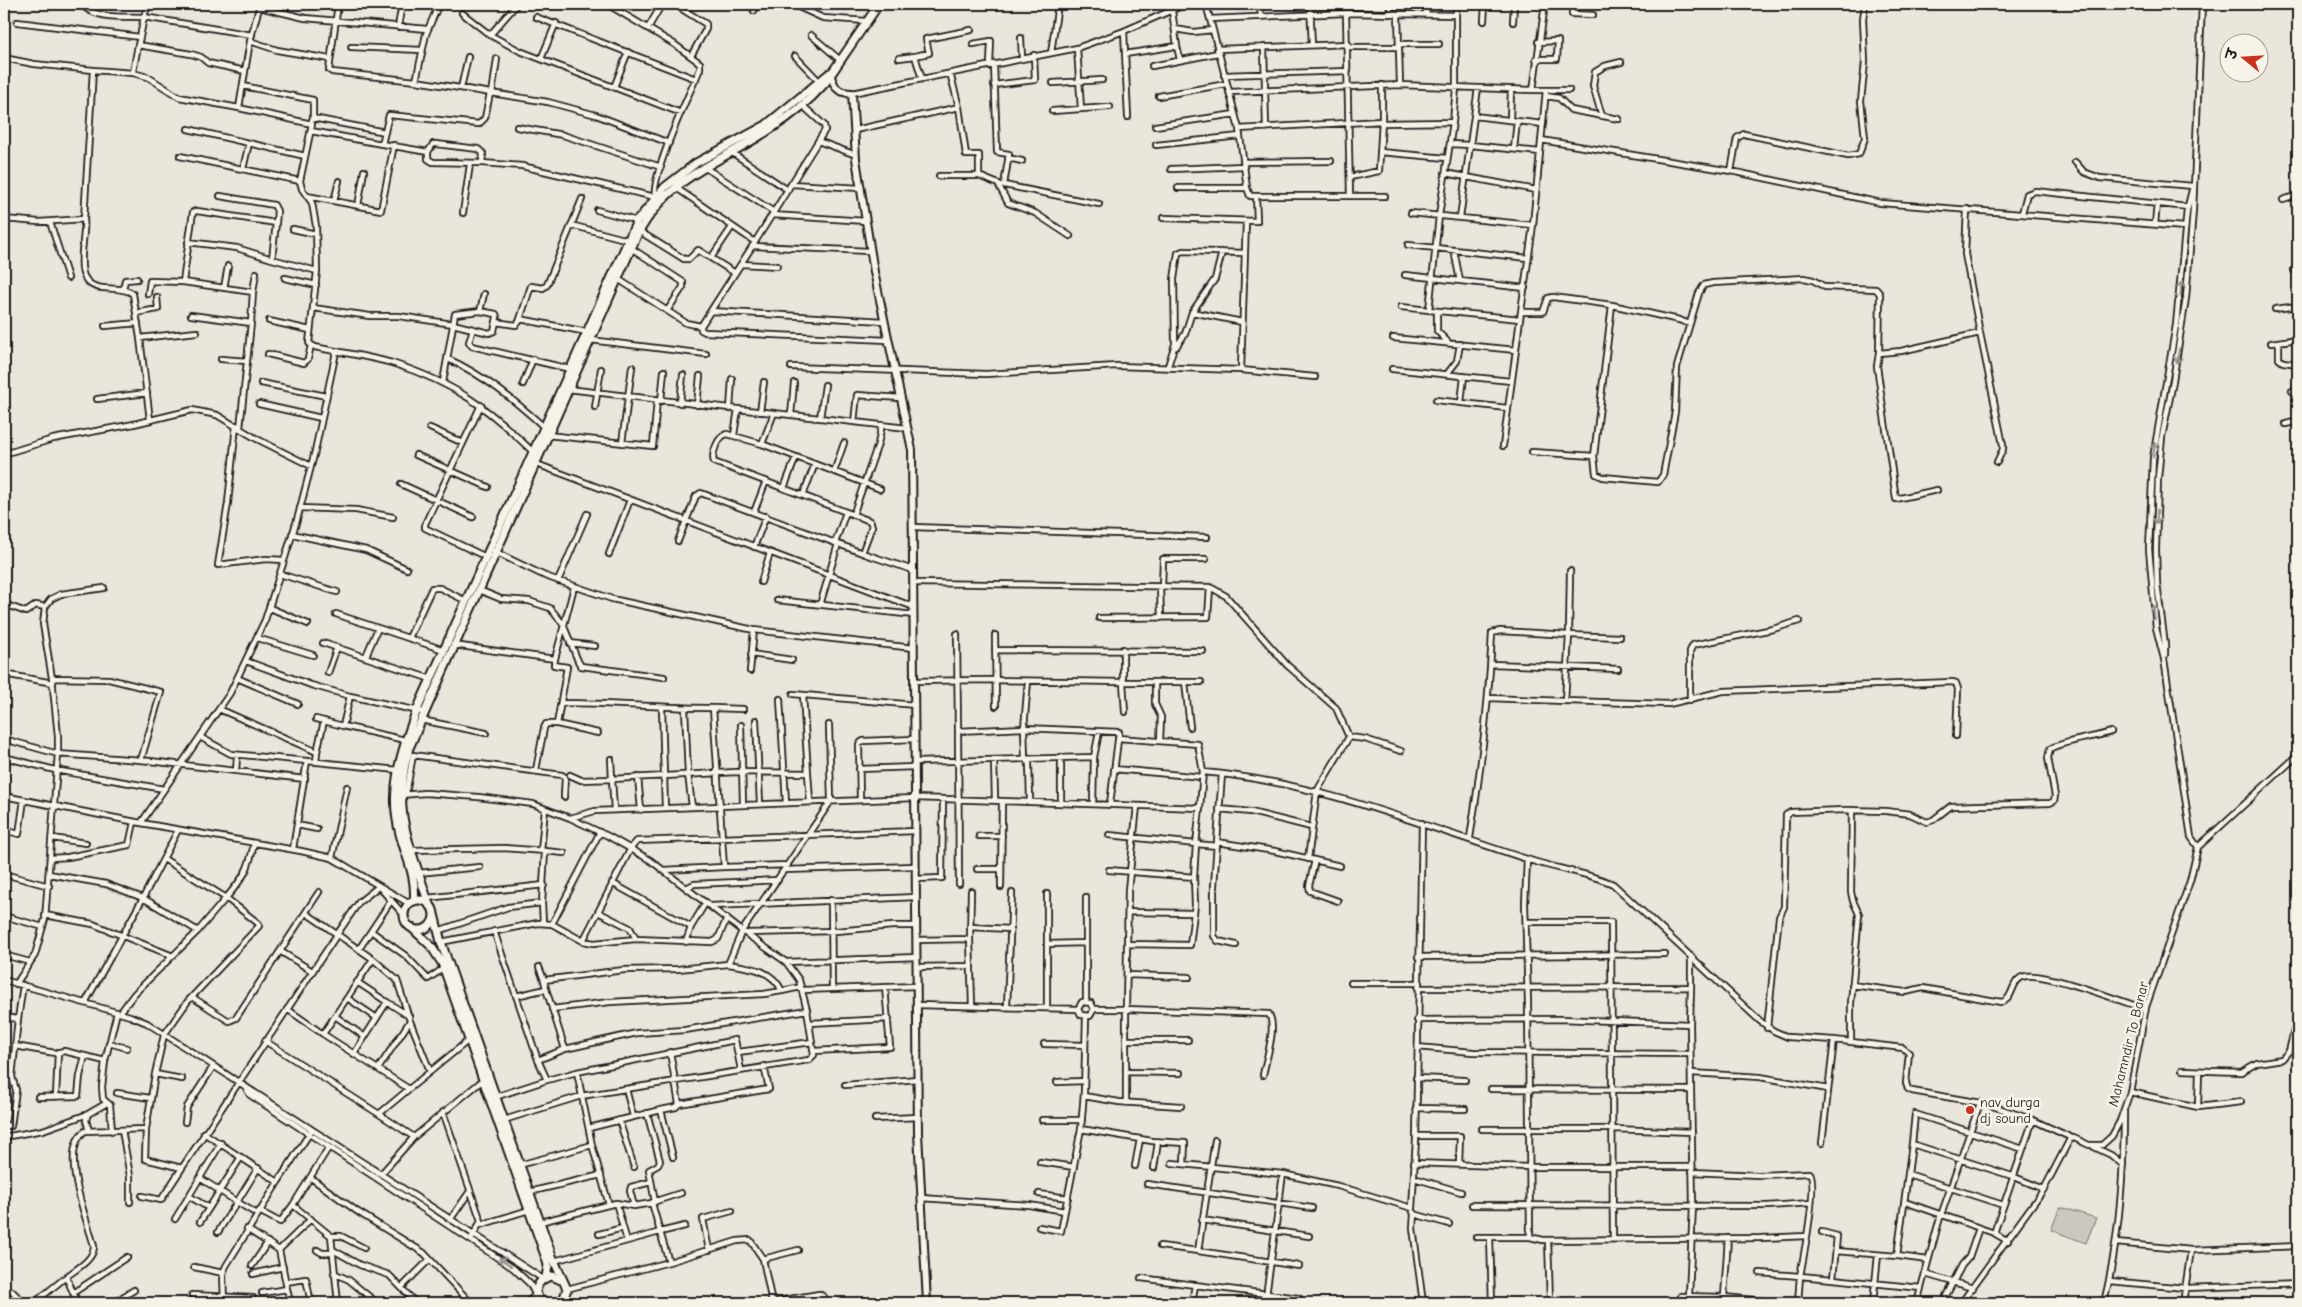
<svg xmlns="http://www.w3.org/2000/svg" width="2302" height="1307" viewBox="0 0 2302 1307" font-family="'Comic Neue','Playpen Sans Deva',sans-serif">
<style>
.green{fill:#ccc8c0;stroke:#74726e}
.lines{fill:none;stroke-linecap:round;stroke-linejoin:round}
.street-casing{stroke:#1c1c1c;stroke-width:8}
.secondary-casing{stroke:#1c1c1c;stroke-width:10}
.primary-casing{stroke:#1c1c1c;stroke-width:11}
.street{stroke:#f7f3e8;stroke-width:4.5}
.secondary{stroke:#f7f3e8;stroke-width:6}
.primary{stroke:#f7f3e8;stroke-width:7}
.oneway{stroke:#94928c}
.poi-dot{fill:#c8321e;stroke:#f7f3e8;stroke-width:2}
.labels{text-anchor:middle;stroke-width:5;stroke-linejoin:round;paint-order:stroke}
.street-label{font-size:14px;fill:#1c1c1c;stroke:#f7f3e8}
.poi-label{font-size:14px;fill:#1c1c1c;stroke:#f7f3e8;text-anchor:start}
</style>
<rect width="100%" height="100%" fill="#eae6dc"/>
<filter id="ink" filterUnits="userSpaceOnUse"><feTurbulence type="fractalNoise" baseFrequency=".02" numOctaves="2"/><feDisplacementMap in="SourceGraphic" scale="10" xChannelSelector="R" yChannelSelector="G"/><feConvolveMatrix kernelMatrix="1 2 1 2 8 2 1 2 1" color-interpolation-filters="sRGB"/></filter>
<g filter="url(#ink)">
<!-- green -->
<path class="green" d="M2060 1207 2096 1218 2086 1243 2051 1230Z"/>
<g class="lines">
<defs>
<path id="street" d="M82 4C93 20 126 16 144 17L148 4
M260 4 250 41 239 108 312 124 300 181 302 189 312 203 316 226 317 271 309 343 315 347C342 353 369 356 395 364 456 384 487 407 533 452
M338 4 329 70 332 72 416 81
M423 4 437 7
M439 4 426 34 416 81 548 102 596 115 669 143
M517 4 490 35 520 51 681 113
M607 4 674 44 700 63V69C689 95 651 173 655 198
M674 4 706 24V29L691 56
M792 4 823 18 866 21
M1260 4 1261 17
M1310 4 1312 45
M1389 4 1391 12
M1572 4V14L1593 15
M259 7 305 18 427 29
M754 11 758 4
M1172 11 1177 46
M462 13 490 35
M1346 13 1350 196
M1426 13V4
M1456 15V88L1453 122 1439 216 1429 310 1520 319 1533 225 1546 90H1533
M536 17 696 79
M1210 19 1346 13 1398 14
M1484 21 1485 4
M17 22 140 37 138 45
M1513 22 1514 4
M398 27 402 4
M648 28 662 4
M1175 29 1193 32 1212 30
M1124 31 1128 117
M811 35 840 60
M140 37 144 17 252 35
M1021 38 1022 58
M250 41 277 50 330 59
M973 44 991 41 990 64
M1399 44H1439
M351 47 422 50
M1264 47 1266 128
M1349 47H1399
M1077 48 1081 109
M1217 49 1348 44
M1051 53 1058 4
M1125 54 1177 46 1180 60
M795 56 819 81
M4 58 34 64 93 70
M899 58 915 56
M541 59 556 23
M1536 59H1557L1558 41 1538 42
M994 64 997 152 1009 154 1004 185 1099 204
M1152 66 1218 53
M133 73 138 45 191 54 201 57 208 63 245 71
M950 73 959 107
M1224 75 1348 71
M922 79 915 56 929 53 926 39 971 30
M1053 83 1102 80
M994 85 1035 80 1034 55
M1400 85 1533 90 1545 4
M243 86 313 100V118
M614 87 628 52
M461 88 468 57
M1546 90H1569
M1229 92 1400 85 1398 14 1456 15V4
M852 93 1077 48 1124 31 1186 4
M492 94 497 59
M1159 96 1226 84
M1546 96 1559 98 1571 110 1619 119
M1052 111 1110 107
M1474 116 1543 124
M1602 116 1593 86 1595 72 1605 66 1621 62
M312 120 313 118 385 132
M1510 120 1511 90
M1381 123 1453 122
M1155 126 1235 114
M517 127 563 135 661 167
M188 129 305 156
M1239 129 1382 121V85
M855 130 959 107 966 155H979V176
M311 131 382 144 389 115 479 124 485 118 490 93
M1541 140 1731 171 1881 203 2185 227
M818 141 856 155
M382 144 428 152 433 144H436L478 149 483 153 482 163 522 166 655 197
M1450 144 1470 145 1478 88
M1156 145 1240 136
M1514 149 1517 121
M428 152V159L433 162 482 163
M731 152 788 190
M1380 152 1447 158
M180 156 300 181
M1008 158 1022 161
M1243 162 1331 161
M2075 162 2084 172 2100 178 2193 186
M704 167 774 212
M243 169 249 143
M1171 169 1244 166
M1731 171 1737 138 1744 134 1848 156 1859 154 1865 138 1861 101 1865 62 1863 19 1865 4
M1445 173 1536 190
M939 176H979L1001 185
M1350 177 1379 171 1382 121
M791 184 860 188
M998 184 1008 203 1035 213 1070 236
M2193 186 2187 210 2176 325 2153 458 2149 549 2156 628 2164 659 2191 837 2198 847
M1178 188H1247L1239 129 1206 4
M1247 188 1250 196H1385
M220 196 274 205 277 211 276 223
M307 196 381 210 394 145
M2283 200 2298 195
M334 201 339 181
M358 206 364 171
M597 210 637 221
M463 213 470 164
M1411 213 1533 225
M2022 213 2027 194 2035 191 2188 207
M772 215 866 221
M1163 218 1257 221 1256 196
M1460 218 1470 145 1540 152
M4 219 39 222 84 219 93 70 133 73 148 77 179 97 239 108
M84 219C87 242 68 285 103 288 113 289 126 288 133 294L140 338
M50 222 68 278
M2155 224 2157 204
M571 225 628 240
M293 229 316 234
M639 231 684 259H689L698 250 735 273
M188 242 237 248 272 259
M755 242 825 130 824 125 802 105
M1408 245 1528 258
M753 246 870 251
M631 248 683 282V287L667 311
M1454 250 1460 281
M711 258 732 227
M741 264 777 266
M2294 270H2298
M1405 275 1525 288
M285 278 316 285
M618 279 686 323 701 326 755 242 675 187
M224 288 228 266
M123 290 125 280 137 279
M253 292 256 273
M148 294 150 281 183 282
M1612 305 1594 456 1596 474 1603 477 1658 482 1663 475 1675 412 1677 367 1699 293 1704 285 1713 283 1804 278 1813 280 1825 287 1876 289 1880 294 1879 353 1901 351 1980 333 1965 254 1967 209
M1401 307 1429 310
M313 308 370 316H399L453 324 473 329 469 342 472 346 570 369
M2275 309 2298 306
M711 311 884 321
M1437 311V331L1448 342
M1192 312 1242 322
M1521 312H1543L1548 298 1553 297 1612 305 1679 320 1690 324
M136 313 158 309 157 297
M191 315 251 323 240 428
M520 319 587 332
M269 321 310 330
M496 322 516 325 519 322 531 286 543 288 547 285 582 199
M251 323 253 292 183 282 193 212 197 211 276 223 272 259 317 271
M105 326 138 323
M701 326V330L705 332 888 340
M473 329 489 333 494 331 497 317 496 314 480 311
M1980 333 2003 445V449L1997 462
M1393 338 1516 350 1520 319
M590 340 706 354
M2279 342V359L2283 362 2298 364
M2271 343 2298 339
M1176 347 1185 334 1192 312 1215 279 1222 252
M1879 353 1877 366 1896 499 1937 490
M268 354 304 363 308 359 311 345
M221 359 247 361
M448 359C484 375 515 401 544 427
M1168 366 1175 344 1174 279 1178 253 1183 251 1245 253
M791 367 986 374 1117 366 1241 370 1246 221
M1392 369 1511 381
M1241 370 1315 377
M1447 374 1457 361 1460 344
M443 382 455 314 480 311 484 294
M261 383 326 396
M794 383 791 415 820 418
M523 384 533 359
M825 385 820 418 854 422
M568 389 738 409
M2292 391 2298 389
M901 398 857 395 854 422 907 428
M97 399 147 393
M1436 400 1507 408
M661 401 664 371
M680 403 683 375
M1461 403 1464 376
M259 404 321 418
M481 405 425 524V528L486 557
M697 405 700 376
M595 407 601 369
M730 409 732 379
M760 412 764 382
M150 420 140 338 197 332
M2286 424 2298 421
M236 425 228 503 218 565 266 559 284 560
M430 428 463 443
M547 435 653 446 657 400
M734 435 738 409 791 415
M622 443 632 367
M762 444 774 413
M1503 446 1516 350
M1532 452 1594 456
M4 454 53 439 134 424 192 410 217 415 257 439 311 466
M416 455 488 487
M534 463 914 607
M834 472 844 443
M401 484 473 517
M784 488 796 457
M803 495 815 464
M300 508 356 510 393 517
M754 512 766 481
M853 515 878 444 882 425
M913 527 1207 537
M292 534 366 550 407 569
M678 541 696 496 701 493 865 554 913 570
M835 543 846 512
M754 547 766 516
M489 549 545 576 612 599 754 630 914 648
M862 553 872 526 870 521 714 462C711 454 718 436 727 434L762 444 880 489
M609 554 630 500
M1570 571 1569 635 1620 637
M280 574 337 592
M558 581 587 514
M761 582 770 553
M914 583 1210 587 1208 617 1099 618
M1160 587 1161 618
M1162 587 1163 559H1206
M1210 587 1226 596 1287 665 1336 708 1349 737
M104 588 61 594 51 599 45 607 43 624 52 678 58 736V754L141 760 305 779
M479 590 501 599 529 601 550 608 563 624 578 661 581 666 664 677
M777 600 914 615
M4 604 26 612 36 605 45 607
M820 605 838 544
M270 608 308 624
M336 614 378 628 366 656
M378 628 444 650
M957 634 958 731 1024 728 1119 732 1110 804
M995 635 996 706
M257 638 313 655
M409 638 432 588H440L466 601
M323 643 431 679
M570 643 595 646
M453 645 555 659 554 665 567 667 557 724H546L544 728 536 770
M1123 649V682H1201
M995 650 1203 651
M751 654 792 660
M2165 655V645L2157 583 2156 550 2158 478 2162 437 2172 387 2186 298 2193 210 2202 4
M555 659 574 587
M246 661 311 685 350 696 343 726 316 719
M1491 664 1618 669
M750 671 754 630
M328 673 337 647
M4 674 53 683
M52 678 109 679 161 692 141 760
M237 678 298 704
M914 681 987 680 1123 682 1125 712
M1028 681 1024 728 1025 759 1029 763 1030 801
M1155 682V704L1161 717 1160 741
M1185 682 1190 727
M793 694 915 705
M350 696 423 712
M1489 698 1565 701
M780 699 786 803
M1690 700V651L1693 645 1773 629 1799 621
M562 703C613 703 662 708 713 708L724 867 788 865
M662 708 665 808
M685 708 688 774 692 807
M713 708 743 709
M219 709 317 752 316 762
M421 720 486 733
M756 720 760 803
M557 724 598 733
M741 725 743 804
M343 726 405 740
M958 731 959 884
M200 737 231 754 307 761 293 849
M1118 738 1198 744 1203 772
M4 739 58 754 45 919 35 955 16 984
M317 752 324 721
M4 757 55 770 164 789
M1061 757V802
M994 760 995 800
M307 761 398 770
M915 762 1094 757 1099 732
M859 769 915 767
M1114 769 1202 777
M236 771 237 756
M808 773 810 802
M1222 774 1217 842 1275 851 1340 866
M570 775 581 780 612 779 611 759
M638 777 641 810
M406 794 413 755 562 775 565 777 564 797
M400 795 426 793 478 797 533 804 570 818 595 811 915 798 1200 808 1203 772C1320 782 1425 827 1536 862 1562 870 1588 873 1613 884L1760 1021 1774 1031 1788 1037 1834 1040 1903 1048 1909 1053 1906 1083 1908 1089 1912 1091 1987 1104 2033 1120 2072 1138
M4 796 141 823 230 693 265 620 297 520 315 451 336 352
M860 800 859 744 863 741 915 739
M1093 804 1094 757
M1137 806 1128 890 1126 1009 1269 1014C1277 1028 1266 1059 1263 1075
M1219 809 1251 812 1311 827
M614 810 612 779 736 772 808 773 803 695
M570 818 608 836 650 860 742 931 831 801 829 725
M141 823 301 851 332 858 410 904
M297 825 317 829
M4 830 19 834 24 800
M1109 835 1196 844 1200 808
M979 836H1002
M52 838 86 843
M1470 838C1481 770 1489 702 1492 633L1500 631 1569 635 1565 701 1669 704 1723 691 1952 682 1956 683 1958 689 1956 736
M1217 843 1214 886V936L1218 941 1236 945
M411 850 504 848 545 851 542 903
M541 851 545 809
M545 851 564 853
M51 858 68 857 129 845 134 822
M332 858 347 787
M164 859 226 898 198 931
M1308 859 1317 791 1349 737 1365 739 1401 751
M1527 859 1525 904 1528 1003 1530 1237 1543 1240 1761 1238 1807 1236
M1315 860 1309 886 1310 891 1338 901
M977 869H1001
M663 870 724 867
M784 870 916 866
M1109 870 1194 877 1196 844 1217 846
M418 873 480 867
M4 874 49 886
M49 874 106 884 143 898 85 1003
M916 879 942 878 943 799
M612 883 691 927
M1001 887 1002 801
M686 888 694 884 778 880
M381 889 404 915
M1086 897V1001
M427 898 544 885
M831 900 832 989
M711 906 916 897
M598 912 630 928 636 939
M1128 912 1194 913
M45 915 93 924 173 956
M4 916 43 927
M1526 922H1611L1613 1239
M552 924 583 941 594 943 636 939 712 942 718 939 727 918
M970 927 1011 929
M371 931 406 956 428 979 444 968
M438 931 508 907 542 903 543 923
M494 931 538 1060 547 1080 495 1097
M748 933 836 931 893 926H916
M970 939 971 891
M916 940 970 939 972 1006
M583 941 631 848 637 841 916 831
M441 942 538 923 552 924 600 832
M686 942 691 927 706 902
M1047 944 1086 943
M1128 944 1190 945 1195 905 1194 877
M359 949 391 901
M280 951 312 971
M4 955 30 962
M1418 957 1665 954
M373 959 397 980 409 1018
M786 962 917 957
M728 964C749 967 772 969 782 991L801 987
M539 967 544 980
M917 967 971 966
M1127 975 1189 977
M4 980 130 1016 147 1023 543 1279
M357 982 387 1002
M1351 983H1418
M1852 985 1905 992 1923 988 2001 1002C2015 1000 2010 978 2026 976 2048 973 2121 1001 2145 1009
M1691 987V956
M546 989 565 1049
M802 990 917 986
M192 997 229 1021 236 1018 319 892
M347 998 377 1018
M917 1005 1078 1009
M1007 1006 1012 893
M1047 1007V894
M287 1009 323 1034 373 959 306 913
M552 1009 610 1002 764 994 782 991
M1078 1009 1082 1002 1091 1003 1094 1009
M1078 1009 1081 1015 1090 1016 1094 1009
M1094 1009H1126V1103
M120 1013 134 994 198 931 143 898 178 830
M335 1016 365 1037
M4 1017 18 1019 23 985
M1086 1017 1084 1092 1081 1129 1152 1141 1185 1143 1184 1164
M1417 1020 1561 1019 1690 1024 1691 987 1418 988
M809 1023 889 1019
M1690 1024 1691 1090
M1767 1028 1779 917 1784 907 1786 815 1791 812 1845 810 1886 811 1910 814 1927 822 1933 820 1951 806 2050 803 2054 801 2055 796 2048 758 2050 749C2059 742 2097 737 2111 732
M323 1034 409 1089 379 1114 414 1137 381 1174
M1127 1040H1188
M265 1041 379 1114
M1851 1042V1003L1859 914 1853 901 1851 892 1852 810
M109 1043 127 1048
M1044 1044 1085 1045
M15 1046 55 1053 64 1051 105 1061 117 1012
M1417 1047 1473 1052 1690 1054
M814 1051 890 1047 885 987
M670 1052 679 1104 769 1089 764 1066
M738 1052 812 1042
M354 1054 387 1002 409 1016
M538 1060 565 1049 637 1033 685 1030 807 1010
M105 1061 102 1087 103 1099 110 1105 112 1131
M378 1069 410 1021 430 1071
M2182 1070 2241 1072 2257 1063 2282 1059 2289 1051 2298 1015
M577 1072 735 1040 741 1070
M1127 1072 1180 1073
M1691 1073 1760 1077 1828 1089
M155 1074 182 1079
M1416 1078 1465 1080
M547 1080 577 1072 592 1145 609 1205
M1057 1082 1084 1081
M845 1085 918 1079
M409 1089 470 1039
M626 1089 633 1116
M1491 1089 1691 1090 1693 1205 1689 1296
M247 1090 250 1095 513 1268 530 1284 536 1296
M2130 1092 2198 1107 2199 1071
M117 1093 150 1098
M1084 1096 1119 1102 1181 1106
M38 1097 78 1096 80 1076 85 1056
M56 1097 58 1052
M2198 1107 2241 1102
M1416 1108 1465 1109
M661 1110 676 1107 679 1104
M443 1112 481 1221 472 1237
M647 1113 660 1161 658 1165 649 1170 655 1202
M875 1119 918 1117
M504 1120 581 1096 809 1060 814 1055 807 1010 799 980 786 962 742 931 728 964 678 969 624 970 544 980 546 989 516 996
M619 1120 634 1167
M1042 1120H1082
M185 1122 187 1107 213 1067
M4 1125 11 1126 16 1090 12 1077 18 1019
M589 1128 661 1110 673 1157
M1482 1129H1613L1692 1132
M122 1130 130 1176V1202
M89 1131 86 1120 88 1114 107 1103
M204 1133 278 1182 311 1131
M1416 1136H1460L1459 1165
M4 1137 43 1130 88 1114
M414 1137 483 1080
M1215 1140 1198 1251 1299 1266
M221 1143 189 1196 209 1208 241 1157
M1822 1143 1834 1040
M1912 1144 1915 1114 2023 1149
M329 1147 293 1205 331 1236 338 1303
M2094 1147 2111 1155 2123 1165
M1040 1162 1074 1167
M1172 1163 1283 1174 1338 1186 1412 1208 1416 1139 1422 823
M1414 1163 1529 1167H1692
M519 1165 592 1145
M1135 1166 1140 1139
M182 1168 338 933 359 902 378 887
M1154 1168 1158 1142
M1692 1172 1758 1175 1810 1173C1818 1184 1803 1260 1800 1276L1833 1279 1837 1236 1822 1232
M1908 1174 2003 1205
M200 1178 237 1202 258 1168
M311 1178 358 1212 424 1253 471 1303
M1414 1178 1461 1192
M1147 1184 1312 1208
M529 1192 601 1175
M1039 1194 1068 1198
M142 1196 161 1200 182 1168 145 1159 146 1129
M921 1198 1029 1205 1065 1211
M653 1202 681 1193
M1905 1202 1994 1233
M616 1203 627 1241
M1472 1205 1767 1206 1811 1203
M634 1206 630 1191 631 1187 651 1182
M259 1211 280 1222 293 1205
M1413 1212 1414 1214 1449 1224
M1414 1214 1413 1228 1423 1303
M175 1219 189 1196
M450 1220 470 1191
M1202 1220 1309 1236
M200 1222 209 1208
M540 1222 616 1203 634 1206 652 1203 660 1232 685 1226
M480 1225 529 1210
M1039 1227 1061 1231 1081 1129
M247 1229 279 1250 311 1219
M218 1232 237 1202 257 1214
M599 1234 623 1228
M331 1236H341L364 1248
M1476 1237H1530
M1490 1237 1492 1303
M1548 1240 1550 1303
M2008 1241 1994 1233 2033 1120
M2116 1243 2191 1250 2298 1246
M1160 1246 1198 1251
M279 1250 290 1303
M317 1250 322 1253H333
M333 1250 360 1265 389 1275 416 1303
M709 1250 703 1219 732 1211
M1836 1251 1897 1256 1912 1144 2012 1176 2044 1189
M1897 1256 1928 1260
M763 1259 798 1250
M554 1261 660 1232 669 1262 567 1289
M669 1262 737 1241 750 1240 763 1259 772 1303
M252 1266 268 1242
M194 1267 223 1273
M334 1273 349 1280 377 1303
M1760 1273 1800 1276 1798 1303
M253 1274 283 1267
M1925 1274 1973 1288
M1141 1278 1195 1285
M1833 1279 1921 1288
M2110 1281 2185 1288 2298 1284
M286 1282 306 1279 311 1303
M402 1287 430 1259
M4 1292 6 1290 12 1291 24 1303
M73 1293 127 1257
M262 1293 287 1289
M192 1295 253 1298
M1681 1296 1724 1297 1787 1303
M1946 1296 1962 1265 1969 1257 1979 1228
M1724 1297 1728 1238
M772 1302 819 1294 824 1297 826 1303
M34 1303 66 1277
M78 1303 66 1277C76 1269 94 1260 94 1246 87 1219 58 1150 85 1131L146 1129 155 1074 164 1035 188 1001 259 926 258 923 226 898C244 877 249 870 254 843
M113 1303 134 1290
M224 1303 223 1273 226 1266 278 1182
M527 1303 535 1295
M1192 1303 1195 1285 1299 1298
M1265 1303 1283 1174
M1873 1303 1878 1255
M1917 1303 1939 1221 1980 1103
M1961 1303 2044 1189 2070 1139 2074 1138 2089 1145H2102L2112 1136 2120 1121 2130 1092 2146 1007 2190 881 2198 847 2298 755
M2104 1303C2119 1241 2124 1175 2124 1112
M2183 1303 2191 1250"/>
<path id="secondary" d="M830 73C834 87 837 93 852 93L856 159 874 272 912 450 918 1133 927 1303"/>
<path id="primary" d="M404 915a15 15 0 1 1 30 0a15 15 0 1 1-30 0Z
M414 901C417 877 406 857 400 834 388 791 401 751 417 710L637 221 665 187 696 163 766 125 830 73
M429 905C411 844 390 814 409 748L638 233C672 174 716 165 769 130 790 117 809 101 825 83L879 4
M433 910 441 942 552 1256 567 1289 562 1303
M411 927 431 946 442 963 547 1261 548 1266 546 1277
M541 1303 536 1293C537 1283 542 1278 552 1276L561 1280"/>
</defs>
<!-- street casing -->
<use href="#street" class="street-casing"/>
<!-- secondary casing -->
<use href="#secondary" class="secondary-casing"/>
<!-- primary casing -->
<use href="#primary" class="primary-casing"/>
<!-- street -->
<use href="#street" class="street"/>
<!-- secondary -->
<use href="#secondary" class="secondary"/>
<!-- primary -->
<use href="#primary" class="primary"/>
</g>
<!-- one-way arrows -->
<defs><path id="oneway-shaft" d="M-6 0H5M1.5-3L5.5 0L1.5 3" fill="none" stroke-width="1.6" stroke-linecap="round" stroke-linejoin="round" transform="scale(1.25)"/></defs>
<g class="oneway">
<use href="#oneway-shaft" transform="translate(2181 289) rotate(-85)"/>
<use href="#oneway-shaft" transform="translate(2178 356) rotate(99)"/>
<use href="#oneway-shaft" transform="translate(2154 450) rotate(-83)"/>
<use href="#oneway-shaft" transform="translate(2157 517) rotate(92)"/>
<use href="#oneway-shaft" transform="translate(2154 612) rotate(-96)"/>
<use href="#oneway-shaft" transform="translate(505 1262) rotate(-146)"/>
</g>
</g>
<!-- markers -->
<circle class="poi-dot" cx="1970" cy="1110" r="5"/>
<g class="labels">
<!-- street labels -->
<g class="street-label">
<text transform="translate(2128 1044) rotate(-76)" y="5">Mahamndir To Banar</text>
</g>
<!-- poi labels -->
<g class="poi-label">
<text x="1980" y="1107">nav durga<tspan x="1980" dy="16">dj sound</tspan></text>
</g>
</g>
<!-- margin -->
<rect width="2302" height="1307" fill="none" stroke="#f7f3e8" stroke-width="20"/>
<rect x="10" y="10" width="2282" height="1287" fill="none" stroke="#1c1c1c" stroke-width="2" filter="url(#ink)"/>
<!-- north arrow -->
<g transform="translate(2244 58) rotate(288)"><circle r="24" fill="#f7f3e8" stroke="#9f9d96"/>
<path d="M0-4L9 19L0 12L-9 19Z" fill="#c8321e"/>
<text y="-8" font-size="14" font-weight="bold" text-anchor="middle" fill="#1c1c1c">उ</text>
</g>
</svg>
